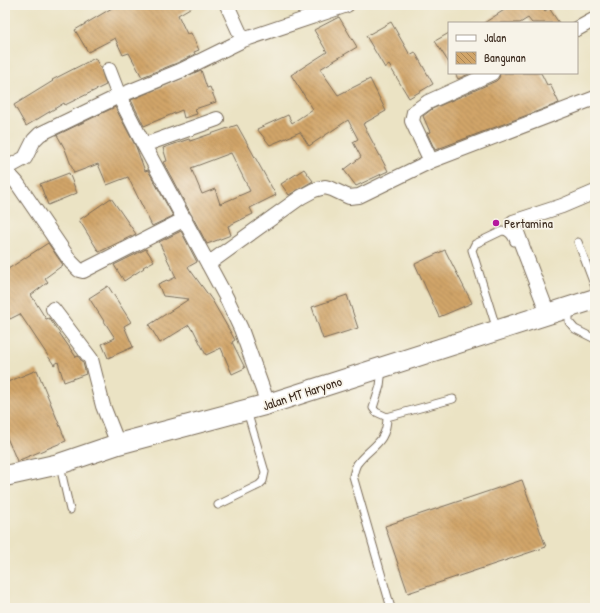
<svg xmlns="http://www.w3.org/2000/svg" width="600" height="613" viewBox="0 0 600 613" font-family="'Patrick Hand',sans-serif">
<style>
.building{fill:url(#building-back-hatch);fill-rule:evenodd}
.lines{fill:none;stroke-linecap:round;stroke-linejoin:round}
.service-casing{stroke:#796b58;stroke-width:9}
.minor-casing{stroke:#796b58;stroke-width:16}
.secondary-casing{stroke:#796b58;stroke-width:22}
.service{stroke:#fff;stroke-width:7}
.minor{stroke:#fff;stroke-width:14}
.secondary{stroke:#fff;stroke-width:20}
.poi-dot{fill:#b5179e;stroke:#f7f3e8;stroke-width:1.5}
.labels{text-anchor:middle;stroke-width:3.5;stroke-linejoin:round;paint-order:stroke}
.poi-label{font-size:13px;fill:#3b2a1e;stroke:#f7f3e8;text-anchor:start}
.street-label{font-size:13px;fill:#3b2a1e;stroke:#f7f3e8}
</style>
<defs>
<pattern id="building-back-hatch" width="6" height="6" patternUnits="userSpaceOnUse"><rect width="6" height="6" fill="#d1a569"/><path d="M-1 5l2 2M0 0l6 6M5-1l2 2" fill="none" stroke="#ab8756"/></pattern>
</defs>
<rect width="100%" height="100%" fill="#f7f3e8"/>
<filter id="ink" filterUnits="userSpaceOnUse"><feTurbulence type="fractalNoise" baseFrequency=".025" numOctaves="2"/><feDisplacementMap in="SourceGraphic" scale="8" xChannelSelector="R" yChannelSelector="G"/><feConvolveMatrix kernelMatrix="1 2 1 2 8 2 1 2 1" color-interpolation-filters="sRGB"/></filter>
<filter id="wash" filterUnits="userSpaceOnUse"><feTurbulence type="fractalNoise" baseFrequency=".012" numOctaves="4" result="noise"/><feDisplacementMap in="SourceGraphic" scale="16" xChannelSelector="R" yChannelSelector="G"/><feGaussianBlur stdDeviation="0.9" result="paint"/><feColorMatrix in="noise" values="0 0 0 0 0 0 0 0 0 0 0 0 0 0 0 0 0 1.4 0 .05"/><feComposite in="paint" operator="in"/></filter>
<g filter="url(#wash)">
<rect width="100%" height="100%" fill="#ebe3c4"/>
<g id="blocks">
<!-- building -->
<path class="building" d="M117 5H195L178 15 187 34 191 33 199 50 194 52 195 54 177 63 142 77 129 53 123 55 115 38 88 52 75 30Z
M512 5H541L545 11 549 8 559 23H532L528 18 520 23H484Z
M339 17 357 47 320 69 338 95 370 79 386 111 363 124 388 171 356 186 344 170 361 157 353 142 358 139 348 120 309 146 300 132 270 145 257 129 288 115 292 123 313 109 291 75 327 52 314 30Z
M391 22 410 55 415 52 433 84 409 98 389 65 385 68 366 36Z
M449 33V63L435 41Z
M95 58 101 69 106 85 65 105 64 103 26 126 14 105 53 81 52 80Z
M201 70 207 88 210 87 216 102 195 109 197 114 184 118 182 110 144 126 131 100Z
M455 73H471L458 79Z
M500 73H541L547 85 550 84 559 103 435 150 427 133 430 132 423 116 432 109 496 81 499 78Z
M115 107 136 147 145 171 148 170 173 216 152 226 128 177 107 185 98 164 74 173 65 149 57 135Z
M237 125 276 195 250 208 253 214 228 226 231 235 207 244 163 162 167 161 163 148 189 139 190 141ZM231 153 250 191 220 204 215 189 202 194 191 168Z
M304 169 313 181 289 195 281 184Z
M69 173 77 193 48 205 40 184Z
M111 198 136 234 99 252 79 220Z
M181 231 197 262 188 267 212 300 235 340 232 342 245 368 232 374 221 348 206 355 193 329 192 330 189 325 160 343 149 325 189 299 163 296 158 284 167 280 168 281 176 277 159 242Z
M48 243 63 265 45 278 48 282 31 295 46 319 49 318 76 357 78 356 83 363 86 374 64 382 58 362 54 365 20 314 10 319 5 311V271Z
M146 249 154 261 143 267 144 268 124 281 114 265Z
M445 250 472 303 439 317 415 264Z
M108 286 131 322 124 326 133 347 108 358 102 344 115 338 89 298Z
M347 295 358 328 323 339 312 307Z
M37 370 66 441 17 461 5 433V383Z
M522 480 546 547 408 593 385 526Z"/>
</g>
</g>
<g filter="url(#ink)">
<use href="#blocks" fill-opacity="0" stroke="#796b58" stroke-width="1"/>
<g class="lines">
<defs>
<path id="service" d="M578 242 595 287
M569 309V322L575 329 595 339
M497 330 472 250 475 244 502 231C509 231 512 236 514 242
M382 369 380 386 373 408 376 412 387 417 453 399
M387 417C387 444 370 446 357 464 355 468 354 472 353 476L391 608
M60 466 70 510
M218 505 259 485 263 481 265 472 247 411"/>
<path id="minor" d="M227 5 243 40
M577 29 595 19
M109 70 119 96 144 145 226 297 241 329 268 404
M144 145 217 119
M431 161 412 121 414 112 428 102 492 73
M5 169 25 158 34 140 40 134 119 96 180 71 243 40 347 5
M5 170 17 183 71 262 79 270 83 271 185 219
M208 264 301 197 314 190 325 187 332 189 349 197 359 196 431 161 595 98
M53 309 91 359 103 406 118 444
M548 314 513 222 562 206 595 192"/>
<path id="secondary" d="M5 476 59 464 118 444 268 404 595 299"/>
</defs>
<!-- service casing -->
<use href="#service" class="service-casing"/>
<!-- minor casing -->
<use href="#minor" class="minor-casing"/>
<!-- secondary casing -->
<use href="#secondary" class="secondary-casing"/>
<!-- service -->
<use href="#service" class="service"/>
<!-- minor -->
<use href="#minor" class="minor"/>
<!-- secondary -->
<use href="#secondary" class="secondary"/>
</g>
</g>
<!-- markers -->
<circle class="poi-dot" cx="496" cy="223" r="4"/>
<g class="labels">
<!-- poi labels -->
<g class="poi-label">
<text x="504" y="228">Pertamina</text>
</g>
<!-- street labels -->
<g class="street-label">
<text transform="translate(302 393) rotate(-18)" y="5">Jalan MT Haryono</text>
</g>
</g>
<!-- margin -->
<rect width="600" height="613" fill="none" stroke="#f7f3e8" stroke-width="20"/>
<!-- legend -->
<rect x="448" y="22" width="130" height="52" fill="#f7f3e8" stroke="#aca397"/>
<rect x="456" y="35" width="20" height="6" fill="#ffffff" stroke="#aca397"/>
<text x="484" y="42" font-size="12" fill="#3b2a1e">Jalan</text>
<rect x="456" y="52" width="20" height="12" fill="url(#building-back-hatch)" stroke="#aca397"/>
<text x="484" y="62" font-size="12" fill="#3b2a1e">Bangunan</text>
</svg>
